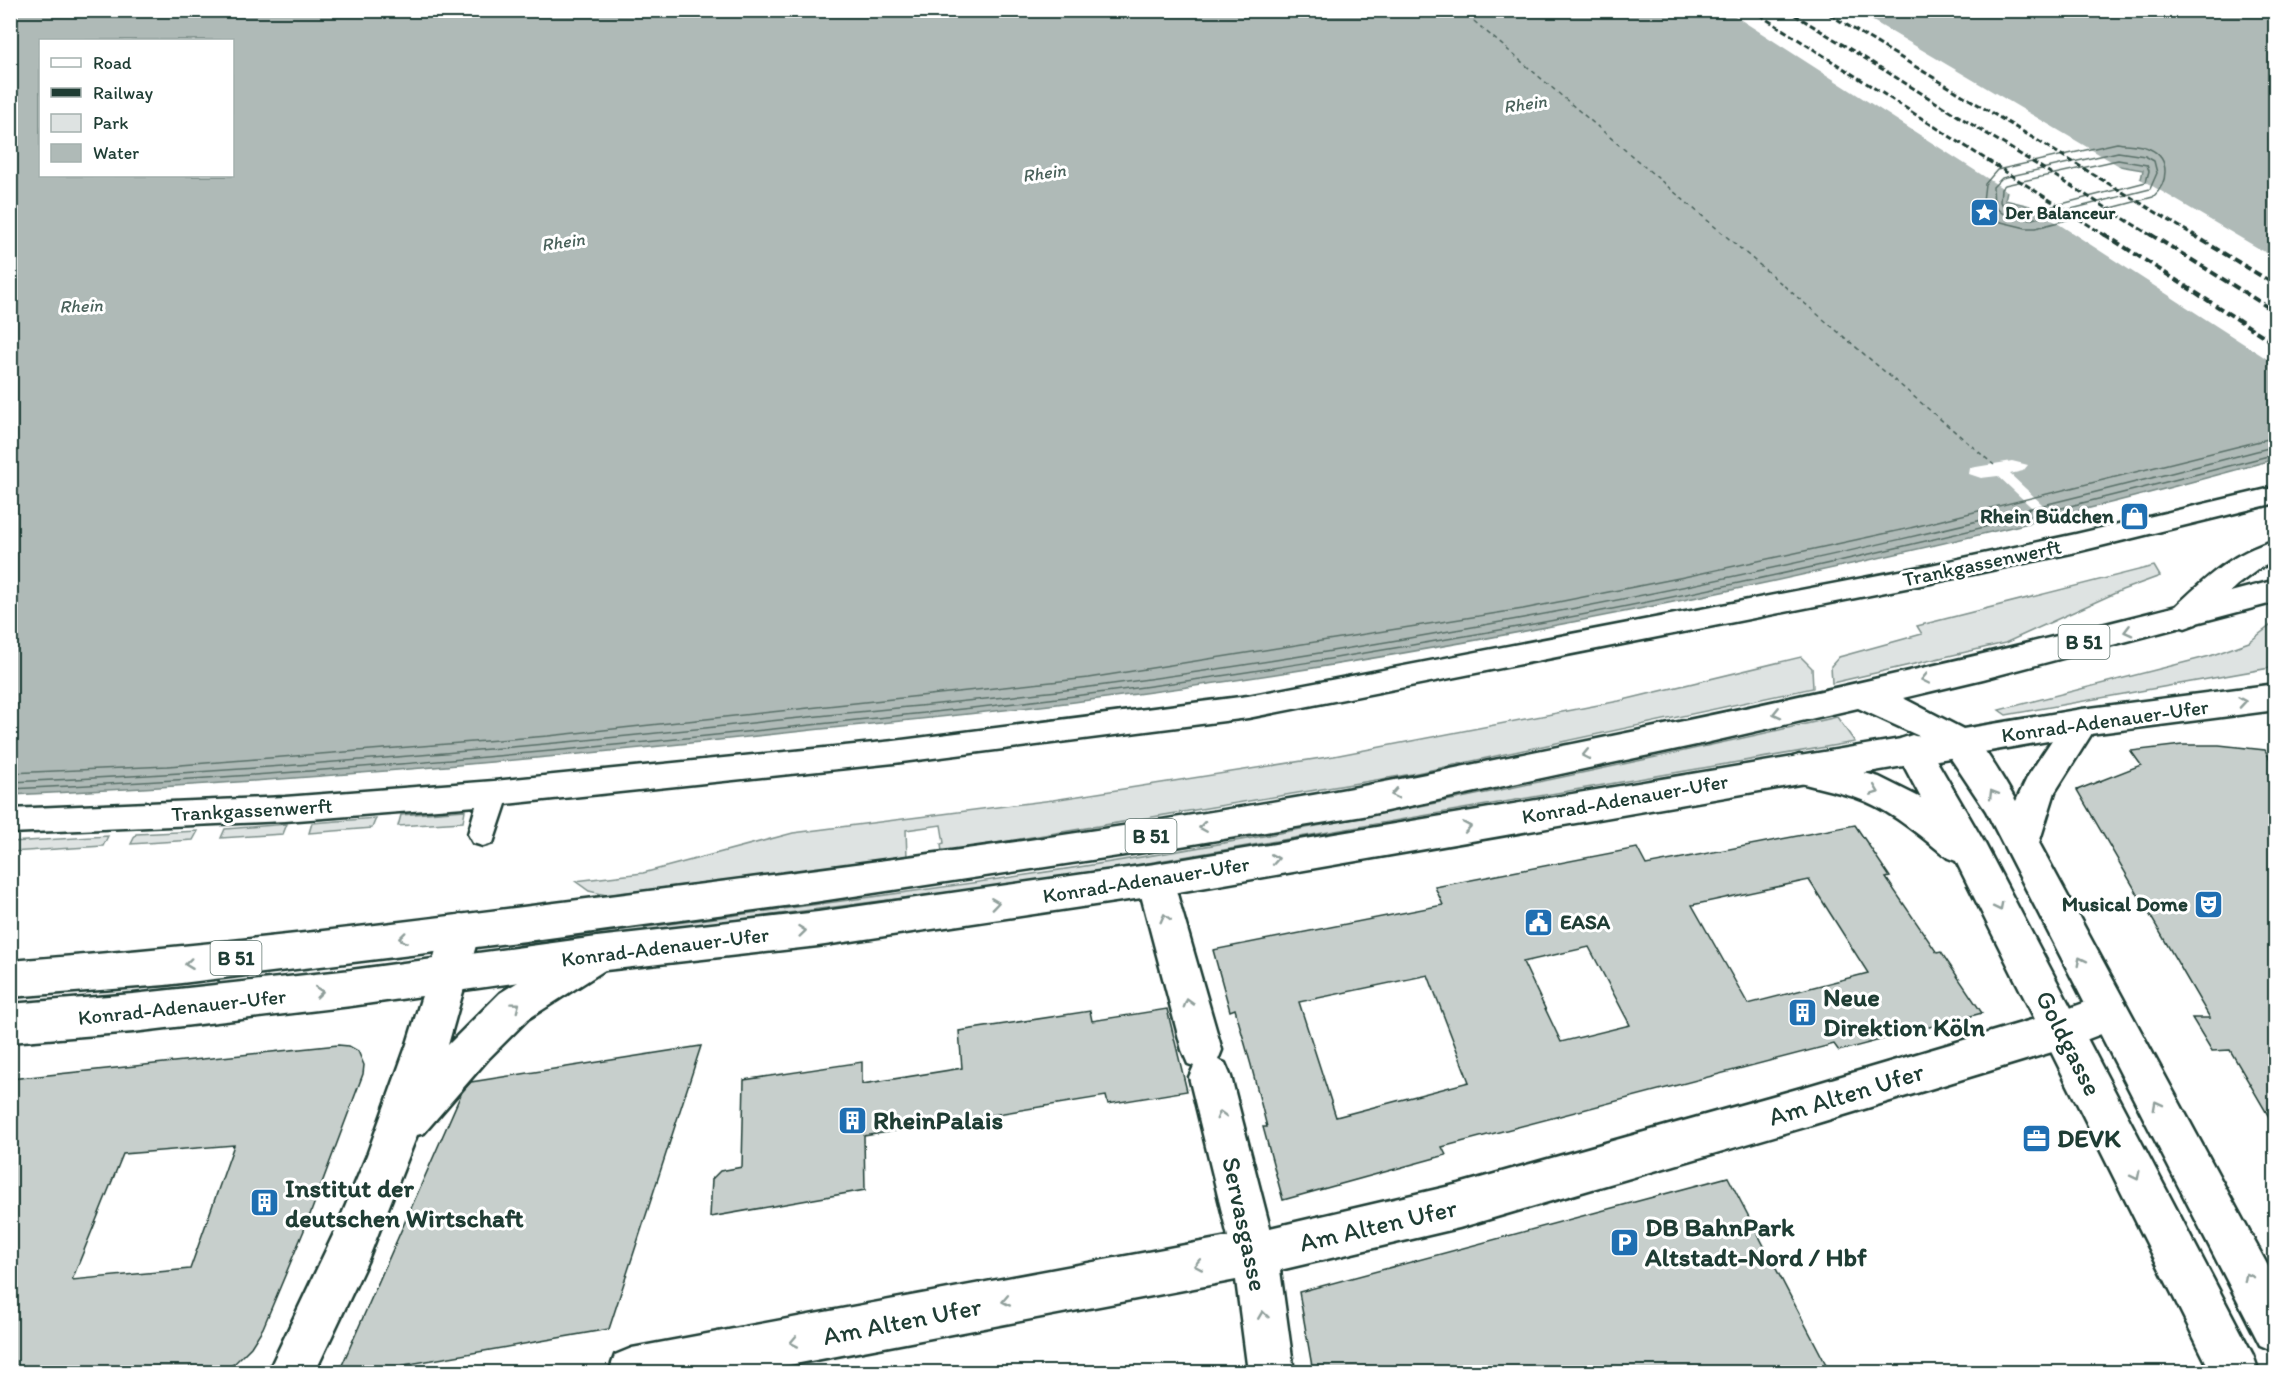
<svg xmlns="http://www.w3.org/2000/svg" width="2286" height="1383" viewBox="0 0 2286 1383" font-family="Itim,sans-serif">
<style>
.green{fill:#dee3e2;stroke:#7e908b;stroke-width:1.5}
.water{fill:#afbab7;stroke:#758883;stroke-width:1.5;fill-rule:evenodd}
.pier{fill:#fff}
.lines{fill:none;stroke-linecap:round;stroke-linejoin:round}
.shore{stroke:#596f68;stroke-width:1.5}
.ferry{stroke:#4a625b;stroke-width:1.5;stroke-dasharray:4.5 4;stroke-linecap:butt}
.building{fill:#c7cfcc;stroke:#1f3d34;stroke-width:1.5;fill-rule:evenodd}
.pedestrian-casing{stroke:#1f3d34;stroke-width:5}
.minor-casing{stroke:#1f3d34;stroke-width:5}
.secondary-casing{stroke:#1f3d34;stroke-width:5}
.primary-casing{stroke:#1f3d34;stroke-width:5}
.pedestrian{fill:#fff;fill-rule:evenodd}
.minor{fill:#fff;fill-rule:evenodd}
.secondary{fill:#fff;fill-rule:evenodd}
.primary{fill:#fff;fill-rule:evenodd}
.rail-far1{stroke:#1f3d34;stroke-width:3;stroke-dasharray:6 3;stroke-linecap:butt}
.rail{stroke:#1f3d34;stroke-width:4;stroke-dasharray:8 4;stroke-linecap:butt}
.oneway{stroke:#8f9e9a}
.labels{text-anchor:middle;stroke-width:6;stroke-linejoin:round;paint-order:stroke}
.far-water-label{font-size:18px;font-style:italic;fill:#4a625b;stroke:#fff}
.far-poi-label{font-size:18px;font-weight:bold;fill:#1f3d34;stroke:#fff;text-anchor:start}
.shield{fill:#fff;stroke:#627771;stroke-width:1.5}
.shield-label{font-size:20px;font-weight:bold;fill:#1f3d34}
.poi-label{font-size:21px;font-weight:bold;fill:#1f3d34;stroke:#fff;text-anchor:end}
.street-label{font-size:21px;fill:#1f3d34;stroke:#fff}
.near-poi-label{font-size:26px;font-weight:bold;fill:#1f3d34;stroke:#fff;text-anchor:start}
.near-street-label{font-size:26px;fill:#1f3d34;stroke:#fff}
</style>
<rect width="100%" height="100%" fill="#fff"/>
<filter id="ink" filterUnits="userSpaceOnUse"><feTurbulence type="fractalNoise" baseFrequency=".0167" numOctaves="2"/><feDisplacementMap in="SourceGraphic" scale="12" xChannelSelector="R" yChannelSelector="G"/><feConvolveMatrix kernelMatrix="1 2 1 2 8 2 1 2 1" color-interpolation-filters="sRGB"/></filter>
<g filter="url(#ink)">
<!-- green -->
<path class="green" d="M2154 566 2160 576 2122 590 2005 643 1832 683 1831 666 1839 657 1922 634 1917 626Z
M2275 622V667L2006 715 1999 710 2210 656 2249 642Z
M1801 657 1812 668 1813 688 1412 774 942 852 941 844 944 843 941 825 906 830 907 857 606 895 589 891 575 881 643 873 793 833 1053 800 1334 756 1619 701Z
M1837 717 1855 742 1066 877 519 948 520 944C686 921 853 901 1019 876 1294 836 1566 778 1837 717Z
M465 810 463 822 398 826 401 815Z
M376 818 372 828 309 833 312 823Z
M287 824 283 834 221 838 225 829Z
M198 831 193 840 131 844 136 834Z
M108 836 103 846 11 852V842Z"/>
<!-- water -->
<path class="water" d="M10 11H2275V459C2105 507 1933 547 1760 584 1539 631 1315 672 1090 700 995 712 899 721 803 731 540 760 276 783 11 795ZM40 40H232V176H40ZM2119 166 2143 170 2141 179 2030 206 2005 200 2007 191Z"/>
<!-- pier -->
<path class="pier" d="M1727 11H1856L2126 170 2119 169 2010 193Z
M2137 177 2275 258V364L2023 201 2030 203Z
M2012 461 2028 465 2023 471 2010 474 2058 519 2047 522 1998 476 1981 478 1969 474 1970 468Z"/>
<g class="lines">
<!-- shore -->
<path class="shore" d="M2117 143C2127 145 2141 144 2150 149 2171 159 2168 183 2153 197L2036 228H2026L1997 221 1985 210 1983 201 1985 184 1997 170Z
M2118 152 2145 156 2154 161 2157 173 2150 189 2032 219 2002 213 1994 206 1993 187 2002 178Z
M2118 160 2147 165 2149 171 2146 182 2031 212 2004 206 2000 202 2001 189 2005 185Z
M10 773 168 766 548 736 1089 678 1523 609 1684 577 1906 529 2276 437
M10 782C267 771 524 748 780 720 883 709 987 700 1090 687 1235 668 1379 644 1523 618 1776 572 2027 511 2276 446
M10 789C271 777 532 755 792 727 891 716 991 707 1090 694 1234 676 1379 651 1523 626 1776 580 2027 518 2276 454"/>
<!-- ferry -->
<path class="ferry" d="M1461 10 1994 465"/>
</g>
<!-- building -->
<path class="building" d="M2182 745H2219L2265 750 2276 770V1129L2230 1050 2212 1051 2192 1018H2210L2077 790 2141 765 2131 751Z
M1855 825 1890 877 1886 878 1937 953 1941 952 1982 1013 1839 1051 1834 1044 1442 1147 1446 1155 1283 1200 1263 1127H1267L1251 1065 1235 1009 1230 1011 1213 950 1443 905 1435 887 1637 848 1646 865ZM1809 880 1868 973 1748 1004 1692 905ZM1589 947 1630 1025 1561 1042 1523 962ZM1428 975 1469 1082 1336 1117 1299 1002Z
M1167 1009 1187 1091 1108 1104 1106 1096 864 1136 865 1190 710 1217 712 1179 720 1171 742 1167 744 1080 862 1062V1084L962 1068 959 1031 1090 1011 1092 1021Z
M338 1045 349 1046 358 1051 364 1065 363 1074 305 1228 263 1328 251 1347 234 1364 219 1372H10V1079ZM234 1145 190 1269 72 1280 123 1154Z
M701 1046 609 1329 364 1372H339L462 1092 471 1082Z
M1728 1177 1830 1372H1313L1299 1292Z"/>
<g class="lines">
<defs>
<path id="pedestrian" d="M2276 487V503L2076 552 1931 583 1248 718 894 763 506 804 493 843 483 846 473 843 468 834 476 806 285 821 10 833V809L285 797 494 781 894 741 1248 696 1931 565 2076 534Z"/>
<path id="minor" d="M2276 540V561L2260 568 2237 585 2196 624 2185 628 2174 624 2169 616 2174 608C2207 577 2231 553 2276 540Z
M1155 864 1168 869 1173 880 1222 1050 1218 1060 1225 1063 1231 1077 1270 1228 1459 1184 1808 1086 2062 1011 2108 994 2122 1000 2128 1013 2122 1026 2062 1049 1808 1126 1459 1228 1280 1270 1294 1372H1248L1236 1280 753 1372H609L615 1355 632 1348 1228 1237 1189 1077 1194 1066 1188 1064 1182 1050 1137 880 1142 869Z
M461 914 474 919 480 931 448 1045 500 993 583 942 597 937 611 942 616 954 611 966 528 1019 488 1059 424 1133 417 1135 367 1262 315 1372H268L335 1231 367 1155 407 1044 442 931 448 919Z"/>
<path id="secondary" d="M2082 709 2094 713 2099 722 2055 792 2039 843 2276 1281V1352L2260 1345 1986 811 1940 742 1945 732C1953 730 1959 727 1967 732 1981 739 2008 787 2016 801L2028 776 2070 713Z
M1912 735 1924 739 1985 844 2253 1355 2259 1372H2211L1956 861 1948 858C1919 835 1890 809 1854 797 1832 790 1809 786 1787 779L1782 769 1787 759 1799 755 1879 777 1921 798 1895 749 1900 739Z"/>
<path id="primary" d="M2276 580V602L1983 679 1903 698 1963 729 2082 709 2276 684V710L2082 735 1155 896 818 946 597 971 351 1006 133 1032 10 1042V1004L133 994 351 970 597 937 818 912 1155 864 1919 736 1858 708 1701 744 1363 816 1151 851 814 902 534 940 165 985 10 997V961C237 944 463 915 688 886 913 857 1139 827 1363 786 1435 773 1506 757 1578 743 1812 695 2045 642 2276 580Z"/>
</defs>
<!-- pedestrian casing -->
<use href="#pedestrian" class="pedestrian-casing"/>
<!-- minor casing -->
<use href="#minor" class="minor-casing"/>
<!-- secondary casing -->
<use href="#secondary" class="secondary-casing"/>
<!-- primary casing -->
<use href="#primary" class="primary-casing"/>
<!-- pedestrian -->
<use href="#pedestrian" class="pedestrian"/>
<!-- minor -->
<use href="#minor" class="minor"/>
<!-- secondary -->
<use href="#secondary" class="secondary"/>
<!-- primary -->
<use href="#primary" class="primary"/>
<!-- rail-far1 -->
<path class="rail-far1" d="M1752 10 2106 236
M1787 10 2152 236
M1822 10 2195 236"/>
<!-- rail -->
<path class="rail" d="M2104 234 2276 344
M2150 234 2276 312
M2192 234 2276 285"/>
</g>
<!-- one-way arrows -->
<defs><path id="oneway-chevron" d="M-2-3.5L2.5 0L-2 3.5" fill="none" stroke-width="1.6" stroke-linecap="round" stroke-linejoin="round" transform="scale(1.5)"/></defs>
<g class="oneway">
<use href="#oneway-chevron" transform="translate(2128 631) rotate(166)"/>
<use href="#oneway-chevron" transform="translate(1925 679) rotate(168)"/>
<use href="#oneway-chevron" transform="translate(2242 702) rotate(-9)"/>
<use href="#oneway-chevron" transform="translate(1777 713) rotate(167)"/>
<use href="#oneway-chevron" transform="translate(1586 755) rotate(168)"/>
<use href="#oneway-chevron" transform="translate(1875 791) rotate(21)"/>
<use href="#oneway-chevron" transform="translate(1395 794) rotate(168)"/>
<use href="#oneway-chevron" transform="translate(1993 794) rotate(-121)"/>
<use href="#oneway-chevron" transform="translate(1203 827) rotate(171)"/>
<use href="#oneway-chevron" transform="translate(1467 827) rotate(-10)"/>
<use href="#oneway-chevron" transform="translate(1275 859) rotate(-10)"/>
<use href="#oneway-chevron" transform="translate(995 903) rotate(-8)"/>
<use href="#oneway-chevron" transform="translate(1999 907) rotate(63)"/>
<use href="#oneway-chevron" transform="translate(1165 918) rotate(-104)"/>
<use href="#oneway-chevron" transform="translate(802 931) rotate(-6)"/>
<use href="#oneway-chevron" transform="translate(403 938) rotate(173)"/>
<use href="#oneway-chevron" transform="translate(2081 961) rotate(-117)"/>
<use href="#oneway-chevron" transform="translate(189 964) rotate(173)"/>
<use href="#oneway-chevron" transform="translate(319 992) rotate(-6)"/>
<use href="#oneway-chevron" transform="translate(1188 1003) rotate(-106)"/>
<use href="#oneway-chevron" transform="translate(516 1006) rotate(-37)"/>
<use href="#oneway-chevron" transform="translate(2157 1105) rotate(-118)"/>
<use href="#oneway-chevron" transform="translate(1221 1115) rotate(-105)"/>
<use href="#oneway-chevron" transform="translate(2136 1176) rotate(63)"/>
<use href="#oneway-chevron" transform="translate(1198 1265) rotate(169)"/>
<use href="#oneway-chevron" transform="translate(2248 1277) rotate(-118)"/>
<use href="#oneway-chevron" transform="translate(1006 1301) rotate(169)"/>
<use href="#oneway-chevron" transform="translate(1263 1315) rotate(-98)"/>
<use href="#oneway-chevron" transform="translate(794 1342) rotate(169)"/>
</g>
</g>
<!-- icons -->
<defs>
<symbol id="sight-square" viewBox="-11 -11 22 22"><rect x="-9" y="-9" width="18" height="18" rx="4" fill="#1f6fb2" stroke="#fff"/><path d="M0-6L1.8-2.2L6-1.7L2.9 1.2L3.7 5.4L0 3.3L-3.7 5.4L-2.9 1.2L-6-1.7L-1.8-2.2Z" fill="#fff"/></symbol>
<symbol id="shop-square" viewBox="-11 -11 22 22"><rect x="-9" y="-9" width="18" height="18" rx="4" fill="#1f6fb2" stroke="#fff"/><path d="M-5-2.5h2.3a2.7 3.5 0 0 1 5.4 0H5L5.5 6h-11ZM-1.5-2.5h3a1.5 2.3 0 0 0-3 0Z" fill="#fff"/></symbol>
<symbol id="theatre-square" viewBox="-11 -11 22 22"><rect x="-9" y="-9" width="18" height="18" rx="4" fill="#1f6fb2" stroke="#fff"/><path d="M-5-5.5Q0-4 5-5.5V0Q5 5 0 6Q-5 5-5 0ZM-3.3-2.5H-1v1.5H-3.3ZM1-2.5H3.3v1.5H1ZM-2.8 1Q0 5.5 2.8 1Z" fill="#fff"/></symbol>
<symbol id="civic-square" viewBox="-11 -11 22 22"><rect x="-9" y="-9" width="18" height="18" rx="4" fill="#1f6fb2" stroke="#fff"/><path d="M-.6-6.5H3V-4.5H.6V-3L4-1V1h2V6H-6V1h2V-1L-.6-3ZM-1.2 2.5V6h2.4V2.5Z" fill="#fff"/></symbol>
<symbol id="building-square" viewBox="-11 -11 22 22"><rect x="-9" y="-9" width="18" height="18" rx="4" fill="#1f6fb2" stroke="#fff"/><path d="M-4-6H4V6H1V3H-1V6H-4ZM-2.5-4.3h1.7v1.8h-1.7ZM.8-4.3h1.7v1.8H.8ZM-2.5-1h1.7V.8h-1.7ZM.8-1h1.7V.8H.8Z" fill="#fff"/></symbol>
<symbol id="office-square" viewBox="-11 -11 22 22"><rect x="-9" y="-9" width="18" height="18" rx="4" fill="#1f6fb2" stroke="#fff"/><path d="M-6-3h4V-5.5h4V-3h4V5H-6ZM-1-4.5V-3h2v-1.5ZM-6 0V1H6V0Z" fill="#fff"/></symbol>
<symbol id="parking-square" viewBox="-11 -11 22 22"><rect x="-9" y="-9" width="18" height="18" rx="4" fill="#1f6fb2" stroke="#fff"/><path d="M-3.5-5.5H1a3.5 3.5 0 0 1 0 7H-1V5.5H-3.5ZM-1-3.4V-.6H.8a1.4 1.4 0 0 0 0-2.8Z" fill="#fff"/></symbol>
</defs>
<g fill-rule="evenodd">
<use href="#sight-square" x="1968" y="196" width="33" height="33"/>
<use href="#shop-square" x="2118" y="500" width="33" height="33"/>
<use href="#theatre-square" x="2192" y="888" width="33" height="33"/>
<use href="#civic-square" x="1522" y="906" width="33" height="33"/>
<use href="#building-square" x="1786" y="996" width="33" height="33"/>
<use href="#building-square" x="836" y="1104" width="33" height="33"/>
<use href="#office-square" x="2020" y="1122" width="33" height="33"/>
<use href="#building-square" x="248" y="1186" width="33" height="33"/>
<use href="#parking-square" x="1608" y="1226" width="33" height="33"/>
</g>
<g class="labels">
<!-- far-water labels -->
<g class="far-water-label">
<text transform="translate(1525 104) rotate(-8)" y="6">Rhein</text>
<text transform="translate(1044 173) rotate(-8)" y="6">Rhein</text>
<text transform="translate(563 242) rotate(-8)" y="6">Rhein</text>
<text transform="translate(81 306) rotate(-2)" y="6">Rhein</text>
</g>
<!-- far-poi labels -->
<g class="far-poi-label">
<text x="2005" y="219">Der Balanceur</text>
</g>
<!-- shield labels -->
<g class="shield">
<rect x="2058.5" y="625" width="51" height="34" rx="4.5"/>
<rect x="1125.5" y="819" width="51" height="34" rx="4.5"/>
<rect x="210.5" y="941" width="51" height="34" rx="4.5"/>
</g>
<g class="shield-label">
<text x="2084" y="649">B 51</text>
<text x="1151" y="843">B 51</text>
<text x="236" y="965">B 51</text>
</g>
<!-- poi labels -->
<g class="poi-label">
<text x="2114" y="523">Rhein Büdchen</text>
<text x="2188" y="911">Musical Dome</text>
<text x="1560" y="929" text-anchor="start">EASA</text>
</g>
<!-- street labels -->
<g class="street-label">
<text transform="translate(1982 563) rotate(-12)" y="7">Trankgassenwerft</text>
<text transform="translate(2105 721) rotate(-8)" y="7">Konrad-Adenauer-Ufer</text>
<text transform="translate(1625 799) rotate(-10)" y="7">Konrad-Adenauer-Ufer</text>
<text transform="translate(252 810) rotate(-3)" y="7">Trankgassenwerft</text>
<text transform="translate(1146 880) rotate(-9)" y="7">Konrad-Adenauer-Ufer</text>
<text transform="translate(665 947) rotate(-7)" y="7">Konrad-Adenauer-Ufer</text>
<text transform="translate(182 1007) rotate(-6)" y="7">Konrad-Adenauer-Ufer</text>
</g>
<!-- near-poi labels -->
<g class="near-poi-label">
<text x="1823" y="1006">Neue<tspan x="1823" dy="30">Direktion Köln</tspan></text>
<text x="873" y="1129">RheinPalais</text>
<text x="2057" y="1147">DEVK</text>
<text x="285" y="1197">Institut der<tspan x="285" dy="30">deutschen Wirtschaft</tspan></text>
<text x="1645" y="1236">DB BahnPark<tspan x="1645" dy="30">Altstadt-Nord / Hbf</tspan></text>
</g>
<!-- near-street labels -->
<g class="near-street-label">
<text transform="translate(2069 1043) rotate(63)" y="9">Goldgasse</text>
<text transform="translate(1846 1094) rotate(-17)" y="9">Am Alten Ufer</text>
<text transform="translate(1245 1224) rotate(78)" y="9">Servasgasse</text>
<text transform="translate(1378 1225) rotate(-13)" y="9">Am Alten Ufer</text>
<text transform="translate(902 1321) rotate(-11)" y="9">Am Alten Ufer</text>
</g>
</g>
<!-- margin -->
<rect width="2286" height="1383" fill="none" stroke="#fff" stroke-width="36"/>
<rect x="18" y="18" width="2250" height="1347" fill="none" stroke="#1f3d34" stroke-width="2" filter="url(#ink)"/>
<!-- legend -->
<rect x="39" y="39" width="195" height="138" fill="#ffffff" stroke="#a5b1ae" stroke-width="1.5"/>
<rect x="51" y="58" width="30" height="9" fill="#ffffff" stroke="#a5b1ae" stroke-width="1.5"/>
<text x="93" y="69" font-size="18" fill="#1f3d34">Road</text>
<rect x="51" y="88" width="30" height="9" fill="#1f3d34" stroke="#a5b1ae" stroke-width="1.5"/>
<text x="93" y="99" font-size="18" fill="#1f3d34">Railway</text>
<rect x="51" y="114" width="30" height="18" fill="#dee3e2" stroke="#a5b1ae" stroke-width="1.5"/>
<text x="93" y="129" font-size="18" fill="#1f3d34">Park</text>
<rect x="51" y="144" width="30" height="18" fill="#afbab7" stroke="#a5b1ae" stroke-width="1.5"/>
<text x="93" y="159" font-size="18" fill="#1f3d34">Water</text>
</svg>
